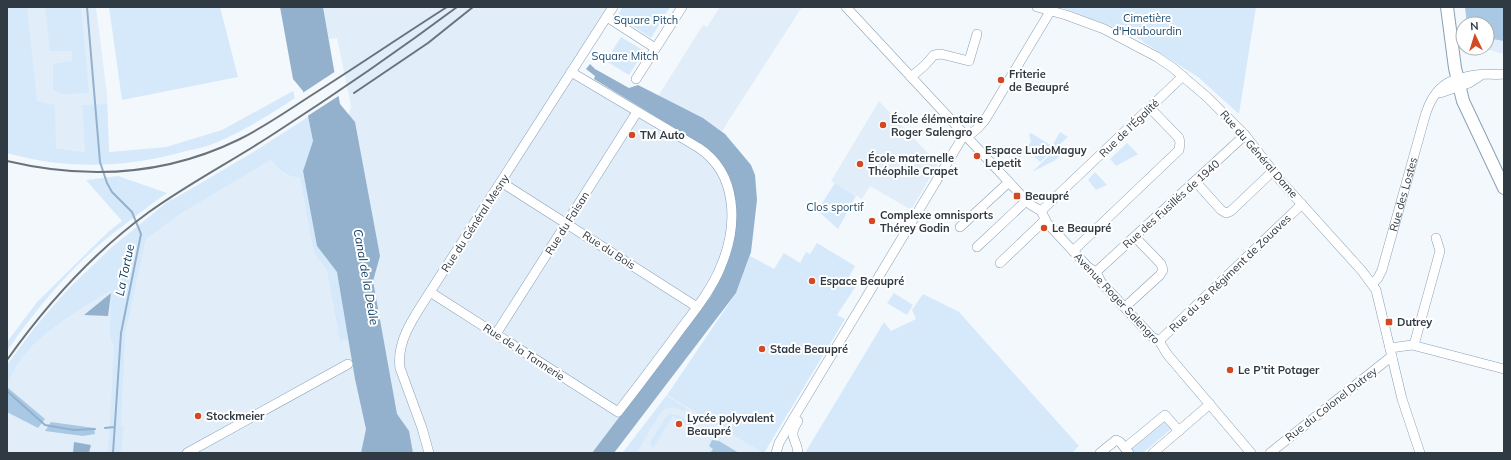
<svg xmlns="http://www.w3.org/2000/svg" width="1511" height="460" viewBox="0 0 1511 460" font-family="Mulish,sans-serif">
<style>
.built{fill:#e1eefa}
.green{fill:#d5e9fb}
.forest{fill:#a9c8e3}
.water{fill:#93b1cc}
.pier{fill:#f3f8fd}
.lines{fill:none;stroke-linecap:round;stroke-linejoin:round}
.stream{stroke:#93b1cc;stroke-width:2}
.minor-casing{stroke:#88a0b6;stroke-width:10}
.major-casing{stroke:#88a0b6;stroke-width:14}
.minor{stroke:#fff;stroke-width:9}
.major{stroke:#fff;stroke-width:12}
.rail{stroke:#6a727a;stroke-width:2}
.poi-dot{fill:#d24923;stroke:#fff;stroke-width:1.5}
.labels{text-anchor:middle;stroke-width:4;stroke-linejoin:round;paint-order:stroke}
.park-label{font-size:11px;fill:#1c4b70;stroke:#fff}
.poi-label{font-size:11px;font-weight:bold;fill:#303a43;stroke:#fff;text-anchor:start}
.street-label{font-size:11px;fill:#303a43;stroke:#fff}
.water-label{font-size:12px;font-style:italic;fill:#0f4064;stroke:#fff}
</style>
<rect width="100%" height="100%" fill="#f3f8fd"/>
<!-- built -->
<path class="built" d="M7 7H96L107 94 109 152 94 153 8 142Z
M323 7H613L574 68 707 148 719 160 725 169 733 189 736 208 728 258 711 296 592 453H7V373L15 361 135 246 180 214 271 160 286 175 300 176 334 173 351 106 337 38 329 39Z
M720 7H802L722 131 703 118 658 96 703 25 707 27Z
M1465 7H1504V56L1503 54 1482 48H1487V24H1467Z
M879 101 938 164 911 210 870 186 862 199 831 181Z
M667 395 763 453H622Z"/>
<!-- green -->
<path class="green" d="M7 7H27L37 101 55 105 56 148 85 152 82 105 107 104 109 152 166 147 222 130 293 91 295 98C269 115 244 131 215 143 206 147 196 149 186 151 127 168 67 170 7 153Z
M45 7H81L89 93 61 94 53 90V64L72 61V51H50Z
M109 7H220L238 77 122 100Z
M623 7H670L651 38 617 16Z
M1060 7H1256L1239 114 1198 77 1143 42V41L1120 28 1118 29Z
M621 37 644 51 629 75 606 61Z
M308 117 313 141 303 171 317 246 337 272 349 339 340 341 327 270 314 253 300 177C284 177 281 170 271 160L180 214 146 239 125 334 121 425 124 426 121 453H108L114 347 110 337 111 290C82 308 38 333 19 362 14 369 11 377 7 384V365L35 327 68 289 113 246 171 199 172 200 250 154Z
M1060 132 1068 137 1040 162 1028 150 1018 159 1011 152 1017 146 1024 149 1028 146 1031 142 1029 135 1031 133 1052 146Z
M1127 143 1138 154 1116 166 1110 159Z
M1056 149 1061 155 1054 161 1032 172Z
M1095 172 1107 185 1096 190 1088 180Z
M118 176 167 193C146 208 126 223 106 239 68 271 35 310 7 351V342L37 302 108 232 122 221 86 180Z
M835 183 856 196 838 229 819 212V208Z
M817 243 855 266 849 277 858 283 837 315 845 319 764 453H763L667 395 736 293 750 256 774 269 784 253 800 263 806 252 810 254Z
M894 293 913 305 907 315 887 303Z
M923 294 959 312 1079 446 1072 453H805L884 322 891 331 916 319 912 310Z
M666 396 686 408 684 412C678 408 671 406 665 409 657 415 643 443 637 453H623Z
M669 414 678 415 709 434 708 437 673 416 653 448 650 444 651 441 665 418Z
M1163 419 1171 429 1143 453H1135L1130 447Z"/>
<!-- forest -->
<path class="forest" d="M1465 7H1504V41L1487 38V24H1467Z
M7 387 45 419 38 428 7 412Z
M51 422 94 428 95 434 83 436 45 431Z
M712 440 719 441 739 453H710L713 449 709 446Z"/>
<!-- water -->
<path class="water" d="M280 7H323L340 104 355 122 380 256 373 281 397 414 409 431 413 453H361L366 429 355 379 337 272 317 246 303 171 313 141 303 91 293 79Z
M590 64 595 69 629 88 638 85 703 118 725 134 751 165 755 175 757 200 751 252 736 293 614 453H592L711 296 728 258 736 208 734 195 730 179 725 169 719 160 707 148 594 79 595 76 586 69Z
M111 293 108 316 84 315Z
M74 442 91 445 89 453H73Z"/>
<!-- pier -->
<path class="pier" d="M336 71 340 95 306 117 301 94Z"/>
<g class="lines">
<!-- stream -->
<path class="stream" d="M87 7 100 162 107 183 112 192 132 212 141 234 121 333 113 453
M7 391 45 425 74 430 95 429
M105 428 114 427"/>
<defs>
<g id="minor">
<path d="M846 7 1020 194 1031 205 1041 211 1047 223 1088 267 1096 272 1101 282 1151 336 1159 341 1167 354 1251 453"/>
<path d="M1037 7 1066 15 1104 29 1157 57 1173 68 1207 97 1245 135 1279 179 1362 271 1376 290 1402 399 1420 453"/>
<path d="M607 17 655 48"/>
<path d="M911 77 924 66 934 55 941 54 969 61 977 34"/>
<path d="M636 79 682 7"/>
<path d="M1440 93 1469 83 1480 76"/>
<path d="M967 137 978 128 985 120 1051 10"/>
<path d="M1195 181 1221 210 1226 213 1231 211 1273 171"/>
<path d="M501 182 697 307"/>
<path d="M1041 211 1183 76"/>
<path d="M960 227 1009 182"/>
<path d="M977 247 1026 201"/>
<path d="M1073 251 1179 150 1180 143 1179 138 1150 108"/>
<path d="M1000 263 1045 220"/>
<path d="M1096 272 1245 135"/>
<path id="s1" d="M1372 284 1378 278 1382 270 1425 116C1435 83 1452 77 1485 74 1492 74 1498 75 1504 74"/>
<path d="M430 292 618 412C639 385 660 357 680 330 695 310 712 289 721 266 738 226 738 174 699 148L571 72"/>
<path d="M1125 307 1160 275 1163 270 1161 264 1135 237"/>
<path d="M496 334 637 112"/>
<path d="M1159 341 1302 204"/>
<path d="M1414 345 1440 251 1436 238"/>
<path d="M1390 348 1412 345 1504 369"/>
<path d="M1125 448 1165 415 1179 431"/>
<path d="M187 453 348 364"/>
<path d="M429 453 422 428 400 368C396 340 416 314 430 292L613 7"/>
<path d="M776 453 779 443 790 424 964 135"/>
<path d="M798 453C797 437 787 439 798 421"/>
<path d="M1100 453 1116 440 1120 442 1129 453"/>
<path d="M1153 453 1210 404"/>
<path d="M1270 453 1392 356"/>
</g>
<path id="major" d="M1447 7 1455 68 1463 101 1504 188"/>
</defs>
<!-- minor casing -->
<use href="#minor" class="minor-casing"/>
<!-- major casing -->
<use href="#major" class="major-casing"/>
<!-- minor -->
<use href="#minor" class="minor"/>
<!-- major -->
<use href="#major" class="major"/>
<!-- rail -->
<path class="rail" d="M354 93 428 43 473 7
M7 161C87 180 165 176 240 139 266 126 290 109 315 93 359 65 403 35 447 7
M7 360C46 305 94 252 149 212 189 183 234 160 275 133 337 93 398 51 457 7"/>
</g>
<!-- markers -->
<g class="poi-dot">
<circle cx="1001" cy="80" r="4"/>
<circle cx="883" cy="125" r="4"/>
<circle cx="632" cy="135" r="4"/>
<circle cx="977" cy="156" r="4"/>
<circle cx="860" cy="164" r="4"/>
<rect x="1013" y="192" width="8" height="8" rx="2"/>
<circle cx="872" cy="221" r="4"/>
<circle cx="1044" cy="228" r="4"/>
<circle cx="812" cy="281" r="4"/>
<rect x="1385" y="318" width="8" height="8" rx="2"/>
<circle cx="762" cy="349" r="4"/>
<circle cx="1230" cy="370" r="4"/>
<circle cx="198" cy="416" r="4"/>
<circle cx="679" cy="424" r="4"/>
</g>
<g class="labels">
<!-- park labels -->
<g class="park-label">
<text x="1147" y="22">Cimetière<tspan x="1147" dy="13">d'Haubourdin</tspan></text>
<text x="646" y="24">Square Pitch</text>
<text x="625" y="60">Square Mitch</text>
<text x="835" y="211">Clos sportif</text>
</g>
<!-- poi labels -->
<g class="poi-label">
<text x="1009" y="78">Friterie<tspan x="1009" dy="13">de Beaupré</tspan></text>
<text x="891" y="123">École élémentaire<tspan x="891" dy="13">Roger Salengro</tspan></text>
<text x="640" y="139">TM Auto</text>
<text x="985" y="154">Espace LudoMaguy<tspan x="985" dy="13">Lepetit</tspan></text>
<text x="868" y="162">École maternelle<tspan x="868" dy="13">Théophile Crapet</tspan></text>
<text x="1025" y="200">Beaupré</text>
<text x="880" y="219">Complexe omnisports<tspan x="880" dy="13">Thérey Godin</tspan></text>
<text x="1052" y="232">Le Beaupré</text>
<text x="820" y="285">Espace Beaupré</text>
<text x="1397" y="326">Dutrey</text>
<text x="770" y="353">Stade Beaupré</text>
<text x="1238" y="374">Le P’tit Potager</text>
<text x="206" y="420">Stockmeier</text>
<text x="687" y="422">Lycée polyvalent<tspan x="687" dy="13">Beaupré</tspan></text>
</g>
<!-- street labels -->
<g class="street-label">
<text transform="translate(1129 128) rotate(-44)" y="4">Rue de l'Égalité</text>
<text transform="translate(1259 154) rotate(49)" y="4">Rue du Général Dame</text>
<text dy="4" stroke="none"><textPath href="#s1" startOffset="96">Rue des Lostes</textPath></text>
<text transform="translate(1171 204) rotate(-42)" y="4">Rue des Fusillés de 1940</text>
<text transform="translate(475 223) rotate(-57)" y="4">Rue du Général Mesny</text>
<text transform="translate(567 223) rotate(-58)" y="4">Rue du Faisan</text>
<text transform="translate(609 250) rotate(33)" y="4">Rue du Bois</text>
<text transform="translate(1230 273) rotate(-44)" y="4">Rue du 3e Régiment de Zouaves</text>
<text transform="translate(1117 298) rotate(47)" y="4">Avenue Roger Salengro</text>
<text transform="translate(524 352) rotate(33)" y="4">Rue de la Tannerie</text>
<text transform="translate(1331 404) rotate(-38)" y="4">Rue du Colonel Dutrey</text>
</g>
<!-- water labels -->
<g class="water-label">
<text transform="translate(125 270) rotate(-78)" y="4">La Tortue</text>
<text transform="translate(366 277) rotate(80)" y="4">Canal de la Deûle</text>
</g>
</g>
<!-- border -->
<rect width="1511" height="460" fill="none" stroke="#303a43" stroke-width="16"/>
<!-- north arrow -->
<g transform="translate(1475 36) rotate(356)"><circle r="19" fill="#ffffff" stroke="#acb0b4"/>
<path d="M0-3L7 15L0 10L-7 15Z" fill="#d24923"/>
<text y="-6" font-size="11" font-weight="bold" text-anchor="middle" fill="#303a43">N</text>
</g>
</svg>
